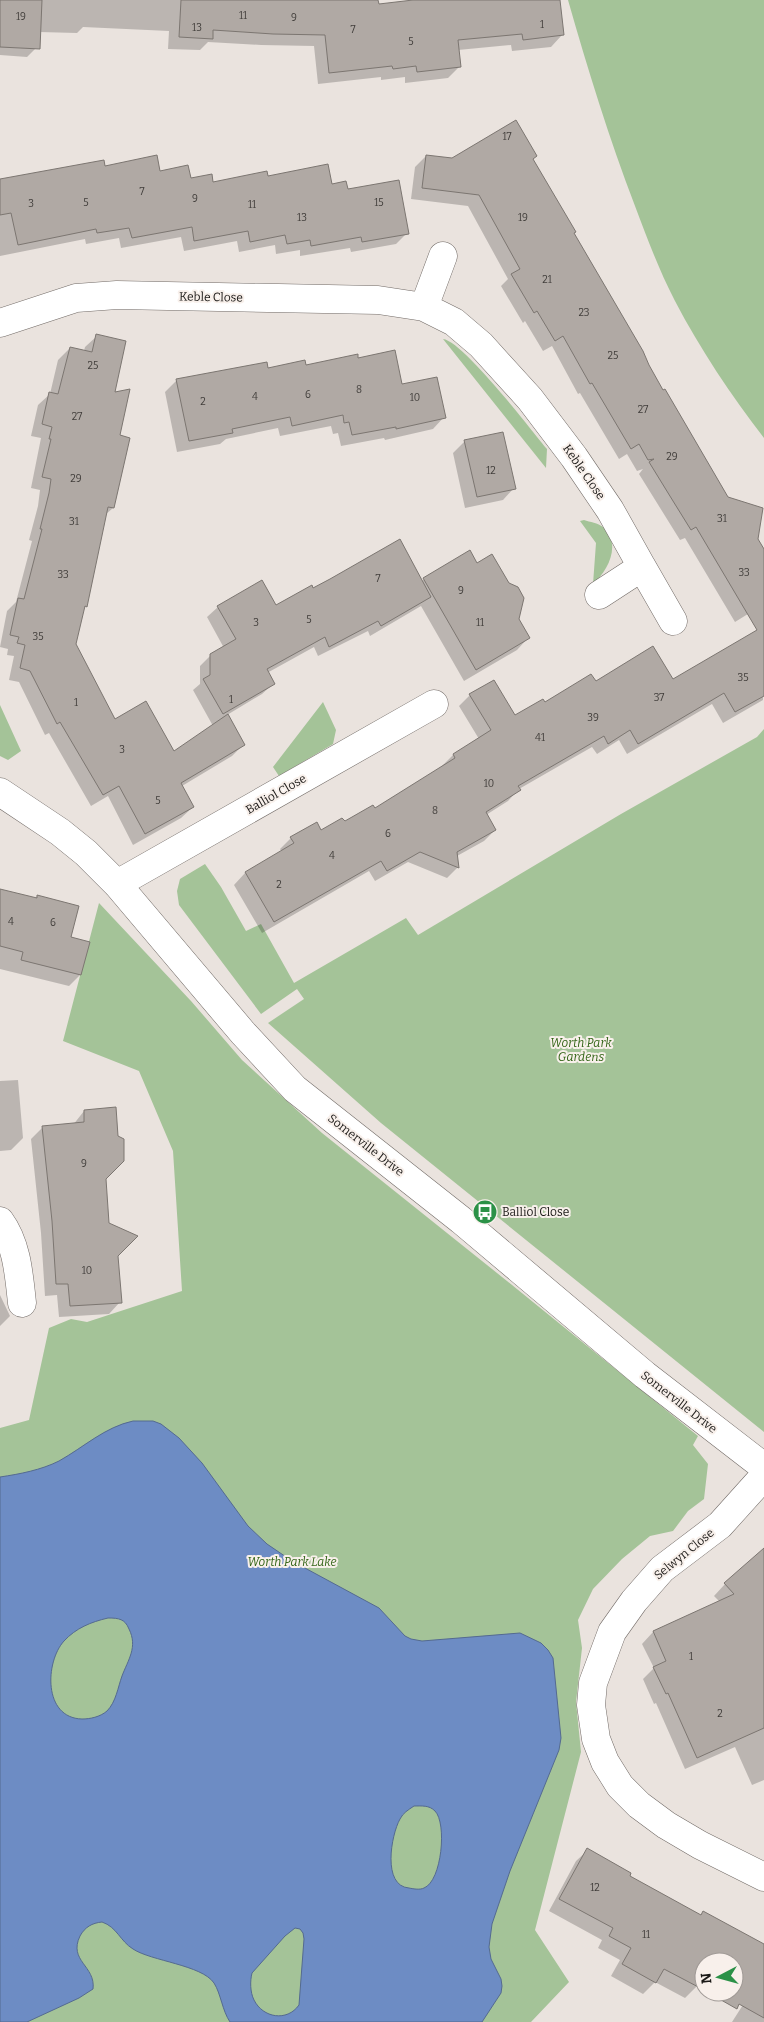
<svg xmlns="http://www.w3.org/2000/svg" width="764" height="2022" viewBox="0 0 764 2022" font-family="Bitter,serif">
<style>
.green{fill:#a4c398}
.water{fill:#6d8cc4;stroke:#546a90;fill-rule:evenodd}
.shadow{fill:#0003}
.building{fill:#b0a9a4;stroke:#7c7671}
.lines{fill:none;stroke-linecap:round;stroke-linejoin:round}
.minor-casing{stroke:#726b67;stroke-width:29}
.minor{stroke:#fff;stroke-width:28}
.labels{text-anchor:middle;stroke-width:4;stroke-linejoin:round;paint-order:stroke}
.number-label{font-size:10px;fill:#403d3a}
.street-label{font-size:12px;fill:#1b1917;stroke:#f8f0eb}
.park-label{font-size:12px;font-style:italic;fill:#336517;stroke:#f8f0eb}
.poi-label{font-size:12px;fill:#1b1917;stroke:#f8f0eb;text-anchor:start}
</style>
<rect width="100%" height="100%" fill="#eae3de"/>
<!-- green -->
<path class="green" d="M568 0H764V438C731 395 700 349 675 301 659 270 647 238 635 206 609 138 588 70 568 0Z
M443 339C463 341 531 430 547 449L546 468Z
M584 520C590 522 598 523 603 527 622 544 608 571 593 584L596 543 580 521Z
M323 702 336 730 333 744 279 776 273 767Z
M0 705 21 751 8 760 0 756Z
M764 729V1432L381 1123 268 1023 304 999 297 989 261 1014 179 905 177 891 180 879 205 864 221 887 246 931 261 924 294 983 406 918 418 935 621 814 757 737Z
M99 903 191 1001 242 1060 322 1133 507 1281 698 1436 693 1445 708 1464 704 1499 688 1511 673 1531 650 1536 622 1559 593 1589 578 1620 582 1648 576 1702 581 1752 535 1930 569 1982 531 2022H0V1428L29 1420 49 1328 71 1319 87 1322 182 1291 173 1151 139 1071 63 1041Z"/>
<!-- water -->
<path class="water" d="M133 1421H153L161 1424 179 1438 202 1463 248 1526 267 1544 292 1561 379 1608 405 1636 411 1639 422 1641 520 1633 541 1643 548 1650 553 1658 561 1738 559 1750 510 1871 492 1924 489 1947 491 1959 501 1979 502 1986 501 1993 482 2022H230C222 2010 221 1994 214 1983 202 1965 151 1961 133 1949 120 1941 117 1927 102 1922 92 1923 85 1927 80 1936 68 1961 96 1966 93 1989L79 1998 27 2022H0V1477C20 1474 41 1470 59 1461 84 1447 105 1427 133 1421ZM108 1618C119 1618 125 1619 129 1629 138 1647 128 1660 122 1676 118 1687 116 1702 107 1711 100 1717 90 1719 82 1719 43 1718 45 1662 64 1641 76 1628 91 1622 108 1618ZM414 1806C422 1806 429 1805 435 1811 447 1823 442 1881 424 1888 420 1890 414 1889 409 1888 382 1886 391 1835 400 1819 403 1813 408 1810 414 1806ZM295 1928 300 1929 303 1933 304 1939 299 2005C287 2022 263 2018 254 2000 250 1992 250 1981 252 1973L285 1936Z"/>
<!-- shadow -->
<path class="shadow" d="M0 0H377L378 5 424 0H559L562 35 551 47 512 51 511 45 458 50 460 66 448 78 405 83V77L381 80V77L318 84 314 46 261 45 208 42 200 50 168 49 169 31 83 27 77 33 39 32V45L27 57 0 55Z
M426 156 452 159 532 160 573 234 751 574 764 567V604L735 622 685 538 680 540 639 474 643 469 637 471 627 454 619 459 580 393 578 394 552 346 543 351 525 321 523 323 501 286 508 279 468 206 411 199 415 167Z
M104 167 159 172 212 183 267 177 331 186 347 191 407 233 396 244 351 252 350 248 300 256V250L276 254 275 245 239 252 237 241 184 251 181 237 121 248 119 238 86 244 85 239 0 256V180Z
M97 336 113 394 118 436 113 508 105 515 86 606 83 609 75 645 114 721 173 753 213 726 193 690 200 684V666L211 655 224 648 207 617 218 607H275L313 590 422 581 424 579 476 564 518 619 528 638 517 650 464 681 421 606 370 636 368 631 318 656 314 647 267 673 273 684 262 694 227 715 244 744 232 756 182 786 193 807 181 818 133 845 108 796 91 806 49 733 45 735 19 682 9 680 14 656 7 655 8 649 0 647 7 611 16 602 32 541 29 540 38 506 40 490 31 488 41 438 31 436 38 405 50 394 58 360 70 348 84 351 85 347Z
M357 360 401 386 444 417 433 429 385 440 384 438 341 446 338 433 333 434 331 426 280 436 278 428 226 439 220 444 177 452 165 392 177 380Z
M465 441 514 488 503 500 465 508 453 453Z
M764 637 763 700 723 723 712 704 627 754 619 740 597 754 592 747 519 789 508 801 486 815 495 830 484 841 457 856 458 867 447 878 408 862 375 881 369 871 262 933 234 885 245 873 282 852 280 849 291 838 321 832 374 810 443 767 442 766 453 755 479 739 459 706 470 695 515 717 595 683 672 680Z
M0 891 35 899 37 896 70 938 80 975 69 986 0 969Z
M18 1080 23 1138 11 1150 0 1151V1081Z
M84 1111 117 1137 105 1179 108 1223 117 1255 120 1302 109 1314 59 1317 57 1295 45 1296 41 1233 31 1139 43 1127 73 1125Z
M0 1295 10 1316 0 1326Z
M764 1560V1780L752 1785 735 1747 685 1769 656 1703 654 1704 643 1679 654 1668 642 1644 653 1632 720 1602 714 1596 725 1584Z
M588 1850 628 1877 700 1916 703 1913 710 1962H704V1973L697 1986 685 1998 655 1982 643 1994 611 1976 620 1960 598 1948 602 1940 549 1911 576 1861Z
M764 1972V2022H732Z"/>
<!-- building -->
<path class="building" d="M0 0H42L40 49 0 47Z
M181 0H378L379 4 413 0H560L564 35 523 40 522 34 458 40 461 67 417 72 416 66 393 69 392 66 329 73 325 35 273 34 213 30V39L179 37Z
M516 120 537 156 533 159 576 232 574 233 643 351 649 365 663 390 665 389 728 497 763 508 758 539 764 549V696L735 712 724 693 638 744 630 730 608 744 604 736 518 786 521 790 486 812 496 830 457 852 459 868 420 852 387 871 381 861 274 922 245 872 294 843 290 837 317 822 321 830 342 818 345 821 373 805 375 808 455 758 453 754 491 730 469 694 494 680 515 715 543 699 545 702 591 674 596 681 653 646 673 679 757 630 696 527 691 530 673 501 649 462 654 459 648 460 639 444 631 449 592 383 590 384 563 336 555 341 537 311 534 313 511 274 520 269 479 195 422 188 426 155 452 158Z
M157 155 160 171 188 165 191 178 212 174 213 182 267 171 268 176 328 164 332 184 346 181 348 189 399 180 409 234 362 242 361 237 311 246 310 240 287 244 285 235 250 242 248 231 194 241 192 227 132 238 129 228 97 233 96 229 18 245 11 213 0 215V179L104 160 105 166Z
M96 334 126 341 115 392 130 389 120 435 130 438 114 508 108 507 87 607 85 606 76 644 115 719 146 701 174 751 228 714 245 745 181 783 194 807 145 834 119 786 103 795 60 722 57 724 30 671 20 668 25 645 17 643 19 637 10 635 18 598 24 599 42 529H40L49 493 51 479 42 477 51 439H49L52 427 42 424 49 392 58 394 70 347 92 352Z
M395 350 402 384 437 377 446 418 396 429V427L352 435 349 422 344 423 343 415 292 426 290 417 232 429 233 433 189 441 176 379 267 362 268 368 305 360 306 365 358 354V358Z
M503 432 516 489 477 497 464 440Z
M400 539 431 597 381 626 378 621 329 647 325 637 267 669 275 684 223 714 203 679 210 675V654L236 639 217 606 262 580 276 605 312 585 313 588 330 579Z
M470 550 477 563 492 554 509 583 518 587 524 598 519 619 530 638 476 670 423 578Z
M0 889 37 898V895L79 906 71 937 90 942 81 975 21 960 23 952 0 946Z
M116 1107 118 1136 124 1139V1161L106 1179 109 1223 138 1236 118 1256 122 1303 70 1306 68 1284H56L52 1221 42 1126 84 1122V1110Z
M764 1548V1728L697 1758 668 1693 666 1694 653 1667 666 1661 653 1631 734 1594 724 1583Z
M587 1848 631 1873 630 1876 701 1915 703 1911 764 1944V2018L739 2004 737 2009 707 1992H734V1962H704V1990L664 1969 656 1983 622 1964 631 1948 609 1936 613 1928 559 1899Z"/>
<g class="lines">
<defs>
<path id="minor" d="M424 307 454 322 481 345 530 399 574 457 610 510 642 567
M0 323 76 298 117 295 378 300 424 307 443 256
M599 595 642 567 673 621
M0 792 60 832 86 853 117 884 243 1033 295 1089 461 1220 645 1375 764 1467
M117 884 434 704
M0 1221C17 1244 19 1275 22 1303
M764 1476 720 1525 662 1569 634 1601 612 1632 593 1683 591 1705 596 1739 605 1762 620 1786 639 1805 666 1825 700 1845 764 1877"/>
</defs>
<!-- minor casing -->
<use href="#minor" class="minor-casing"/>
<!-- minor -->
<use href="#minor" class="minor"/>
</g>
<!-- icons -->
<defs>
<symbol id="bus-disc" viewBox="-11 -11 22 22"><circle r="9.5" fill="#2b9147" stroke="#f8f0eb"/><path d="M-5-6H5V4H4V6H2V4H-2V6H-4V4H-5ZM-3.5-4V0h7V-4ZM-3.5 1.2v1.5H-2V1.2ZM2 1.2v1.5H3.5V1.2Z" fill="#fff"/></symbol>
</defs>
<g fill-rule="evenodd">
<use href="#bus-disc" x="471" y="1198" width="28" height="28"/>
</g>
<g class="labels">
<!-- number labels -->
<g class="number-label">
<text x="243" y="19">11</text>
<text x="21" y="20">19</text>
<text x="294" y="21">9</text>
<text x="542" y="28">1</text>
<text x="197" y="31">13</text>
<text x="353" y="33">7</text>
<text x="411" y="45">5</text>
<text x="507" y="140">17</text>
<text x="142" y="195">7</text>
<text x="195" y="202">9</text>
<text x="86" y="206">5</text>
<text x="379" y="206">15</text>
<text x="31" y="207">3</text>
<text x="252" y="208">11</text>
<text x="302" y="221">13</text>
<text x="523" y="221">19</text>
<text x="547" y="283">21</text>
<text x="584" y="316">23</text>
<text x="613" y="359">25</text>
<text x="93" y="369">25</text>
<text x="359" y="393">8</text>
<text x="308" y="398">6</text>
<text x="255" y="400">4</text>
<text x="415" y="401">10</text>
<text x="203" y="405">2</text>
<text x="643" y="413">27</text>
<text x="77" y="420">27</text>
<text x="672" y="460">29</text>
<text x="491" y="474">12</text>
<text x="76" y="482">29</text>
<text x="722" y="522">31</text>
<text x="74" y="525">31</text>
<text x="744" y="576">33</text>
<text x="63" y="578">33</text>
<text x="378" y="582">7</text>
<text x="461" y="594">9</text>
<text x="309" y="623">5</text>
<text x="256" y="626">3</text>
<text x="480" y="626">11</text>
<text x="38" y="640">35</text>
<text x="743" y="681">35</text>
<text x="659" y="701">37</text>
<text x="231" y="703">1</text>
<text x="76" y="706">1</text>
<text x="593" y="721">39</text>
<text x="540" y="741">41</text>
<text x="122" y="753">3</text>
<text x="489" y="787">10</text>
<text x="158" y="804">5</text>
<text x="435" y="814">8</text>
<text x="388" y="837">6</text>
<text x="332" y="859">4</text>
<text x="279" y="888">2</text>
<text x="11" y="925">4</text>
<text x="53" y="926">6</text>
<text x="84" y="1167">9</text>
<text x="87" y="1274">10</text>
<text x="691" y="1660">1</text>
<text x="720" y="1717">2</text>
<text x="595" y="1891">12</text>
<text x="646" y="1938">11</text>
</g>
<!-- street labels -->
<g class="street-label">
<text transform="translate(211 297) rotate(1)" y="4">Keble Close</text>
<text transform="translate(584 472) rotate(55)" y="4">Keble Close</text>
<text transform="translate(276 794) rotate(-30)" y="4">Balliol Close</text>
<text transform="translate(366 1145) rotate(38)" y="4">Somerville Drive</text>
<text transform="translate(679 1402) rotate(38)" y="4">Somerville Drive</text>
<text transform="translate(684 1554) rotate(-39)" y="4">Selwyn Close</text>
</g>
<!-- park labels -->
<g class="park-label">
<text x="581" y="1047">Worth Park<tspan x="581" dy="14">Gardens</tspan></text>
<text x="292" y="1566">Worth Park Lake</text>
</g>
<!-- poi labels -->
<g class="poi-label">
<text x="502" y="1216">Balliol Close</text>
</g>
</g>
<!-- north arrow -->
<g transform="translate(719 1977) rotate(264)"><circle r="24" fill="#f8f0eb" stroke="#a09a96"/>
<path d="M0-4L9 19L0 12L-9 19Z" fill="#2b9147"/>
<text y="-8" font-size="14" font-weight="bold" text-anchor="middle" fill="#1b1917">N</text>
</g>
</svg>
